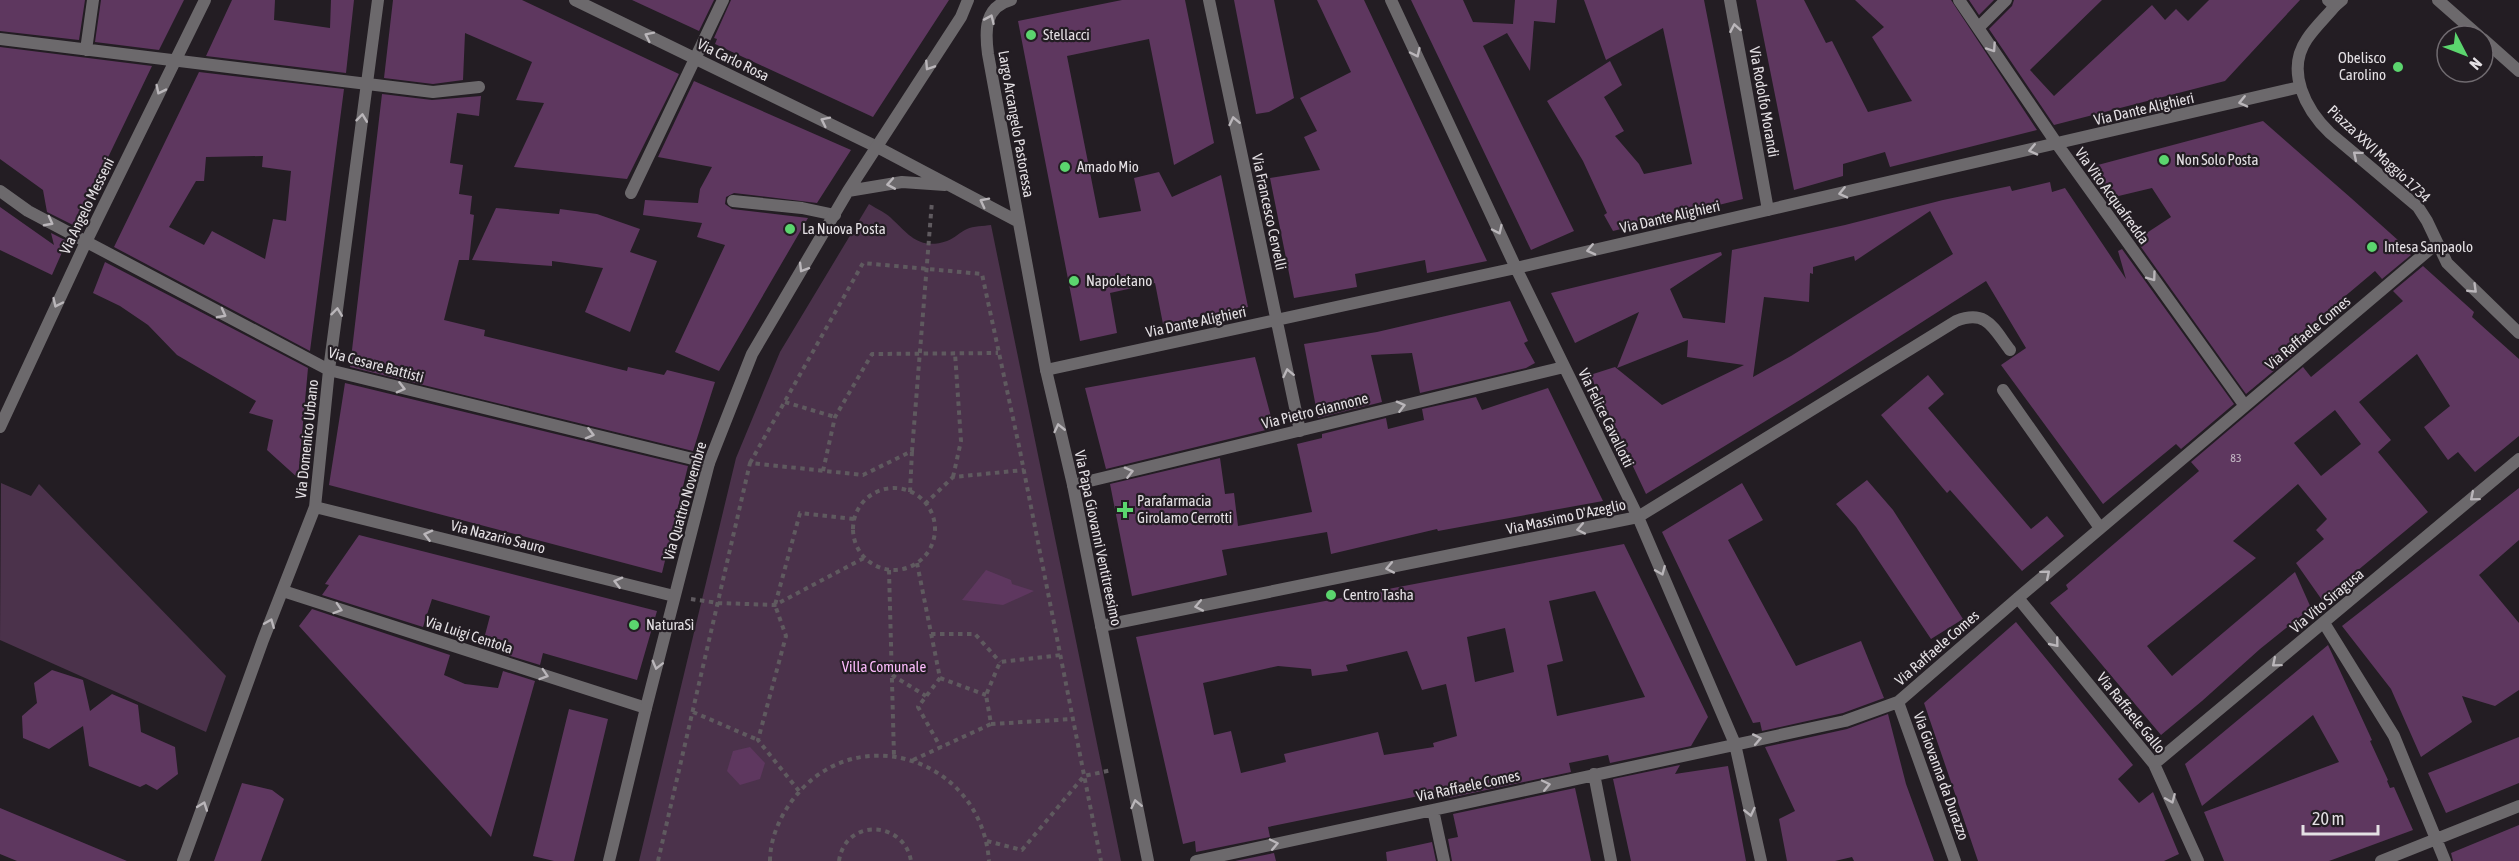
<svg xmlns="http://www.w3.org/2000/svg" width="2519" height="861" viewBox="0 0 2519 861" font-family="'Asap Condensed',sans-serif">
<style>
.green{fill:#4b324b}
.building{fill:#5e375f;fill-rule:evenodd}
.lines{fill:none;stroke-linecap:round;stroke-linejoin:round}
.path{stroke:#5f5a5f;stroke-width:4;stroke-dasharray:4.5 4.5;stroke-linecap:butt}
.minor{stroke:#6c696c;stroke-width:12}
.tertiary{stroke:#6c696c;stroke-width:12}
.oneway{stroke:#bab6ba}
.poi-dot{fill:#5bd56e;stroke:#231d23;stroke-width:2}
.labels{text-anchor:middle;stroke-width:4.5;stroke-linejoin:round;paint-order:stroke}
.number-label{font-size:12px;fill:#c2b6c3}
.poi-label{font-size:15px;fill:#e4e0e4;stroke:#231d23;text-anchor:start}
.street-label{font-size:15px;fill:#e4e0e4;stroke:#231d23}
.park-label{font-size:15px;fill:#fbbbfb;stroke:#231d23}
</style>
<rect width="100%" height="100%" fill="#231d23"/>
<!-- green -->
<path class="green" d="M869 204C877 209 887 213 893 220 910 236 920 250 947 241 955 238 960 232 967 229 973 226 984 226 991 225L1121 861H639L736 458 780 352Z
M1 483 31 496 39 484 226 676 206 732 0 640Z"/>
<!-- building -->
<path class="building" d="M0 0H85L79 40 0 31Z
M101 0H184L159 50 95 42Z
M232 0H275L274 20 330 28 331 0H354L346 73 206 56Z
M393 0H522L679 74 627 179 514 167 544 103 516 100 532 62 465 33 463 80 433 84 384 78Z
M632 0H714L699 31Z
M731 0H949L873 117 715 44 717 39 714 38Z
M1122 0H1185L1214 143 1174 165 1149 39 1067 56 1099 218 1141 211 1134 178 1159 172 1172 197 1221 175 1248 307 1163 324 1155 283 1110 293 1117 333 1080 341 1018 21Z
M1234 0H1274L1294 98 1269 112 1256 114Z
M1317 0H1364L1487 261 1427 273 1425 260 1355 274 1357 287 1294 298 1270 178 1320 170 1304 137 1317 131 1300 98 1351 72Z
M1411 0H1463L1473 22 1513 24 1515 0H1557L1555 23 1534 21 1530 71 1507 33 1483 46 1574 231 1531 250Z
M1584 0H1704L1743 199 1613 231 1604 215 1607 213 1583 161 1547 101 1610 61 1622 85 1604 97 1624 131 1615 136 1639 164 1644 174 1692 164 1663 28 1606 60Z
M1756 0H1804L1826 43 1832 41 1868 112 1912 101 1872 37 1884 27 1855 0H1951L2037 130 1890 167 1885 152 1843 164V176L1794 190Z
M1969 0H1994L1979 15Z
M2014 0H2102L2030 70 2054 96 2152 5 2165 20 2176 9 2188 21 2209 0H2300L2225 81 2054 125 1989 29 2012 6Z
M0 47 152 66 75 226 47 212 43 190 0 159Z
M199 72 344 89 310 351 114 247ZM263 156 262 167 291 171 286 221 273 219 265 259 212 231 204 245 169 227 196 181H204L206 157Z
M694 81 851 150 817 203 734 193 726 197 725 204 732 209 808 218 719 371 675 352 725 245 697 237 702 223 643 215 645 200 698 203 700 189 712 167 658 157Z
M382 94 432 100 481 96 479 116 457 113 450 163 463 165 459 194 472 196 470 214 474 215 469 260H459L444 320 485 330 484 336 627 371 628 367 664 375 667 370 715 382 693 451 350 367Z
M2263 121 2351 198 2409 250 2408 252 2411 255 2382 279 2375 271 2287 345 2294 354 2246 394 2136 240 2171 217 2152 188 2106 199 2102 192 2094 166Z
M2050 182 2052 192 2065 188 2126 279 2118 251 2122 249 2234 404 2181 449 2176 444 2103 504 2001 365 2026 348 1986 281 1813 392 1646 494 1590 375 1615 367 1662 405 1744 365 1687 357 1688 340 1617 368 1639 312 1575 343 1551 293 1721 252 1722 255 1670 289 1683 318 1725 323 1732 250 1845 225 1943 200 2010 186 2012 191ZM1930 211 1953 254 1791 356 1753 377 1764 297 1809 302 1810 273 1813 274V267L1854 256 1855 261Z
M0 207 54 245 51 233 67 241 52 275 0 250Z
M496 208 559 214 560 209 597 214 640 229 630 252 657 261 630 332 585 312 603 268 552 261V266L472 260Z
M105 262 308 368 298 478 267 450 273 420 249 413 256 401 177 355 148 325 120 306 93 293Z
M2423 266 2474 312 2472 317 2519 359V436L2475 472 2458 452 2448 460 2424 427 2450 406 2417 354 2359 402 2391 440 2378 452 2428 512 2322 600 2296 563 2324 539 2316 530 2327 519 2298 484 2233 541 2256 558 2147 646 2172 676 2295 572 2311 608 2260 649 2202 701 2161 735 2050 603 2068 589 2066 585 2199 471 2191 462 2303 367 2311 377 2403 301 2393 291ZM2335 410 2361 444 2321 476 2294 443Z
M1510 301 1528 341 1524 343 1535 363 1526 368 1420 393 1412 353 1371 355 1382 402 1318 418 1304 344 1377 332Z
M1255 357 1274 428 1106 469 1085 388Z
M1928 375 1944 394 1928 408 2031 529 2047 516 2064 536 2022 571 1950 490 1947 493 1881 415Z
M345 383 688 466 662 573 329 485Z
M1548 388 1603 501 1438 531 1437 529 1331 554 1327 532 1222 550 1227 575 1132 596 1110 484 1220 458 1225 494 1234 493 1238 526 1312 512 1297 444 1322 438V434L1386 418 1388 429 1424 420 1422 409 1476 397 1482 410Z
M1867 480 1893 510 1963 619 1931 639 1856 527 1836 504Z
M1742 483 1763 520 1728 540 1796 666 1861 641 1884 698 1843 713 1762 731 1760 722 1753 723 1662 532Z
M2519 488V540L2479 575 2519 623V690L2495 706 2462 696 2472 722 2421 757 2391 689 2342 626Z
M359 535 657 611 637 680 543 653 540 665 507 655 511 643 485 635 490 616 432 599 423 627 322 595 329 585 325 584Z
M1624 544 1708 717 1691 746 1610 763 1608 755 1569 763 1571 772 1449 798 1448 790 1268 827 1270 837 1196 852 1195 841 1183 844 1136 637ZM1595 591 1645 697 1557 716 1547 665 1563 661 1549 601ZM1505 628 1514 672 1475 682 1467 637ZM1407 651 1422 690 1446 684 1457 736 1433 743 1434 747 1384 755 1378 732 1284 754 1286 762 1241 773 1231 731 1214 735 1203 683 1278 666 1311 669 1312 676 1348 671 1346 665Z
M986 570 1011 580 1012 584 1034 591 1003 605 962 600Z
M312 609 450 655 444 675 465 684 498 688 503 671 535 681 491 837 299 626Z
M2016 622 2133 765 2118 779 2139 803 2153 792 2179 854 2164 861H1978L1924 703Z
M2328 645 2372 740 2370 741 2388 780 2387 781 2390 788 2394 787 2413 830 2329 861H2224L2204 812 2339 762 2313 715 2202 806 2185 764Z
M52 670 83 680 90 711 112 694 138 705 141 732 175 747 178 774 157 790 146 784 140 787 89 766 83 726 49 749 23 738 22 716 37 703 34 683Z
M569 709 608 719 574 861H554L533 856Z
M1888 714 1906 784 1934 861H1854L1852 857 1835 861H1787L1779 819 1795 811 1765 747 1847 729Z
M2519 737V783L2446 813 2428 773Z
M750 747 765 763 760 779 740 785 727 771 733 751Z
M1680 765 1675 774 1728 766 1746 861H1631L1613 779Z
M242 783 272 790 284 799 261 861H214Z
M1575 788 1591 861H1452L1448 839 1458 837 1453 814Z
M0 808 127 861H17L0 854Z
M2519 825V861H2453L2451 853Z
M1432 842 1436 861H1387L1386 852Z
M1274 853 1276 861H1235Z"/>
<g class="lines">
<!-- path -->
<path class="path" d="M785 402 835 417
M750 463 863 263 982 274 1019 446 1101 861
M823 471 835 417 872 354 998 353
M953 477 961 441 955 353
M853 529a41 41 0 1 1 82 0a41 41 0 1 1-82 0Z
M910 492 912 451
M925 504 953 477 1024 470
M917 563 940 678 918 707 941 748
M889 570 894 756
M691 599 718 603 775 605 864 558
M931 634H975L1000 662
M892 675 926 696
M940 678 986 695
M693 712 758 740
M991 724 1073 719
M913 760 991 724 986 695 1000 662 1061 655
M799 791 758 740 786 636 775 605 800 513 854 519
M987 841 1022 850 1084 776 1112 770
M658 861 750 463 863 475 912 451 932 201
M770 861C770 841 778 821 789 805 849 716 981 755 989 861
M839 861C845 818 904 820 911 861"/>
<!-- minor -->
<path class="minor" d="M575 0 877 147
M1209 0 1300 431
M1391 0 1516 268 1638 517 1735 744 1761 861
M1730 0 1768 210
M1959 0 2057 144 2245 406
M2335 6C2326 17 2315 27 2307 39 2285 71 2306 110 2330 133L2418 207 2427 221 2447 263 2519 333
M1978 28 2006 0
M0 39 433 92 479 87
M86 50 93 0
M0 191 28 211 329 370 709 463
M631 193 723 0
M733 201 802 208 835 215
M1046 370 1516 268 2300 87
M2003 390 2100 528
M0 427 86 242 205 0
M1073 485 1564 367
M315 507 674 596
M283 591 646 708
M2018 598 2154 764 2198 861
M2324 623 2394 736 2445 861
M1101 626 1638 517 1956 321C1987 309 1993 328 2010 350
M1898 702 1955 861
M2154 764 2519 459
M1594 774 1611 861
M1433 810 1444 861
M183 861 263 640 315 507 329 370 378 0
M1196 861 1845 721 1898 702 2018 598 2436 244
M2381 861 2519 806"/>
<!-- tertiary -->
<path class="tertiary" d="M1011 0C984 7 985 31 988 54L1046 370 1073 485 1148 861
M2328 0 2335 6 2342 0
M2438 0 2479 36
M2483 39 2519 71
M877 147 1017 221
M848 191 902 182 945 185
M609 861 646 708 709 463 752 354 848 191 961 17 968 0"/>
</g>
<!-- one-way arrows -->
<defs><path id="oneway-chevron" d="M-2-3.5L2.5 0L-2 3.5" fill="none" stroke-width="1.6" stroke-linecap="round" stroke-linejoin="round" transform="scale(1.5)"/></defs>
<g class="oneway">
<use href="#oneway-chevron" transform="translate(990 19) rotate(-66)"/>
<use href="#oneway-chevron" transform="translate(1735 28) rotate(-100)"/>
<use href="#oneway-chevron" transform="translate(649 36) rotate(-154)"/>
<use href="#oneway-chevron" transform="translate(1992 48) rotate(56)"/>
<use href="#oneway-chevron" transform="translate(1416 53) rotate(65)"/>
<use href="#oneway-chevron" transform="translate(929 66) rotate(123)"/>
<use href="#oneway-chevron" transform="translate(160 90) rotate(116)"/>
<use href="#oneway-chevron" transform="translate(2243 102) rotate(167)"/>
<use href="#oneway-chevron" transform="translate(362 118) rotate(-83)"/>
<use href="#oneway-chevron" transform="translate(825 121) rotate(-154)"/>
<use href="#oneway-chevron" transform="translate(1234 121) rotate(-102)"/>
<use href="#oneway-chevron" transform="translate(2033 150) rotate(167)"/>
<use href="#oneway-chevron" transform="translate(2357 155) rotate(-140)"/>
<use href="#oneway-chevron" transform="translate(891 184) rotate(170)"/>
<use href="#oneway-chevron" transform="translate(1843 193) rotate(167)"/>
<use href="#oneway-chevron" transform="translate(984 202) rotate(-153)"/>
<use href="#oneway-chevron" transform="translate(49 222) rotate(28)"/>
<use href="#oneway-chevron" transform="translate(1498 230) rotate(65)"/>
<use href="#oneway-chevron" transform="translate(1591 250) rotate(167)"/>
<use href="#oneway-chevron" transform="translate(803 268) rotate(121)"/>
<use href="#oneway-chevron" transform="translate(2152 277) rotate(54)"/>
<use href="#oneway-chevron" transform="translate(2473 289) rotate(44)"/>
<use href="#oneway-chevron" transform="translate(57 303) rotate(115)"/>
<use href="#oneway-chevron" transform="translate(337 312) rotate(-83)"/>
<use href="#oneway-chevron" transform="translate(222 314) rotate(28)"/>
<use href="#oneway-chevron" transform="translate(1288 373) rotate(-102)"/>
<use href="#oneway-chevron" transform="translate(401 388) rotate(14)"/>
<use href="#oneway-chevron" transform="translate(1401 406) rotate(-14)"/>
<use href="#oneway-chevron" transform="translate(1059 428) rotate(-103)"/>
<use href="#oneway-chevron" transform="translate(590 434) rotate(14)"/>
<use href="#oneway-chevron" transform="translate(1129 472) rotate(-14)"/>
<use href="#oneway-chevron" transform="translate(2474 497) rotate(140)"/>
<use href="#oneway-chevron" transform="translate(1581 529) rotate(169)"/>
<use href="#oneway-chevron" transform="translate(428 535) rotate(-166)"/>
<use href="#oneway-chevron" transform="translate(1390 568) rotate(169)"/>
<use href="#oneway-chevron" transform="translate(1661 571) rotate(67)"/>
<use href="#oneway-chevron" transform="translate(2046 574) rotate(-40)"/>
<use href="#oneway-chevron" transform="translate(618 582) rotate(-166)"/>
<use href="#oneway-chevron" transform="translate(1199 606) rotate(169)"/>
<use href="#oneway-chevron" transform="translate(338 609) rotate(18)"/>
<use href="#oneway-chevron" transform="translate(270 623) rotate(-68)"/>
<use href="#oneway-chevron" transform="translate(2055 643) rotate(51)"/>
<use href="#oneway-chevron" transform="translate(2276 663) rotate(140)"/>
<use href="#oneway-chevron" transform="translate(657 665) rotate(104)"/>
<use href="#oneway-chevron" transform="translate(544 675) rotate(18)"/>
<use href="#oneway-chevron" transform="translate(1757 739) rotate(-11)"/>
<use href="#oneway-chevron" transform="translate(1546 785) rotate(-12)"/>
<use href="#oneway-chevron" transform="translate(2171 799) rotate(67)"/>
<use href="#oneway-chevron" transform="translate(1136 804) rotate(-102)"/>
<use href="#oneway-chevron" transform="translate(203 806) rotate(-70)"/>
<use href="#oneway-chevron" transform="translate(1750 812) rotate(77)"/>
<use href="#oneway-chevron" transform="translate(1274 844) rotate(-12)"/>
</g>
<!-- markers -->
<g class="poi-dot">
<circle cx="1031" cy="35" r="6"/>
<circle cx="2398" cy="67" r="6"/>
<circle cx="2164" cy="160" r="6"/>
<circle cx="1065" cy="167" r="6"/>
<circle cx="790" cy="229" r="6"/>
<circle cx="2372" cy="247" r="6"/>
<circle cx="1074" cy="281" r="6"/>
<path d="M1122 501h6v6h6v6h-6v6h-6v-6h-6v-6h6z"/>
<circle cx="1331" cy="595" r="6"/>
<circle cx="634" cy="625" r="6"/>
</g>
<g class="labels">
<!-- number labels -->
<g class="number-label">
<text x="2236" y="462">83</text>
</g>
<!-- poi labels -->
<g class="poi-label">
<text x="1043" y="40">Stellacci</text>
<text x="2386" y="63" text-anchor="end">Obelisco<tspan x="2386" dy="17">Carolino</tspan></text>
<text x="2176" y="165">Non Solo Posta</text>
<text x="1077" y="172">Amado Mio</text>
<text x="802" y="234">La Nuova Posta</text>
<text x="2384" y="252">Intesa Sanpaolo</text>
<text x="1086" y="286">Napoletano</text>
<text x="1137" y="506">Parafarmacia<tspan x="1137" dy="17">Girolamo Cerrotti</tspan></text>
<text x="1343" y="600">Centro Tasha</text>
<text x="646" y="630">NaturaSì</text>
</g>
<!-- street labels -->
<g class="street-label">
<text transform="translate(733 60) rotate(26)" y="5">Via Carlo Rosa</text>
<text transform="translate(1764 102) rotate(80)" y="5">Via Rodolfo Morandi</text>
<text transform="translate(2144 109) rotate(-13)" y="5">Via Dante Alighieri</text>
<text transform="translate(1016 124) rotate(80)" y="5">Largo Arcangelo Pastoressa</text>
<text transform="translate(2379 154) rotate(43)" y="5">Piazza XXVI Maggio 1734</text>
<text transform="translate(2112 196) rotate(54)" y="5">Via Vito Acquafredda</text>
<text transform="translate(87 206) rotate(-64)" y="5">Via Angelo Messeni</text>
<text transform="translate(1269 212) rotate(78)" y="5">Via Francesco Cervelli</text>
<text transform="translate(1670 217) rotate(-13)" y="5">Via Dante Alighieri</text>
<text transform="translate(1196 322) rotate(-12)" y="5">Via Dante Alighieri</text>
<text transform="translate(2308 333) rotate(-40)" y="5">Via Raffaele Comes</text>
<text transform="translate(376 365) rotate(15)" y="5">Via Cesare Battisti</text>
<text transform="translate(1315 411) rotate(-14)" y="5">Via Pietro Giannone</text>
<text transform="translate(1606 418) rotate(64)" y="5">Via Felice Cavallotti</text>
<text transform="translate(307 439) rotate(-84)" y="5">Via Domenico Urbano</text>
<text transform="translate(685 501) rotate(-74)" y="5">Via Quattro Novembre</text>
<text transform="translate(1566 517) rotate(-12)" y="5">Via Massimo D'Azeglio</text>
<text transform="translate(498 537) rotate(14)" y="5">Via Nazario Sauro</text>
<text transform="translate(1098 538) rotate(78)" y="5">Via Papa Giovanni Ventitreesimo</text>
<text transform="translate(2327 601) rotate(-40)" y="5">Via Vito Siragusa</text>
<text transform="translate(469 635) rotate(18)" y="5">Via Luigi Centola</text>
<text transform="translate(1937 648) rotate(-41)" y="5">Via Raffaele Comes</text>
<text transform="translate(2131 713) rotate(51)" y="5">Via Raffaele Gallo</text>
<text transform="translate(1941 776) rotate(70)" y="5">Via Giovanna da Durazzo</text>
<text transform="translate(1468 786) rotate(-12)" y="5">Via Raffaele Comes</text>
</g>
<!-- park labels -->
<g class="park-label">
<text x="884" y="672">Villa Comunale</text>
</g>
</g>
<!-- north arrow -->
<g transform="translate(2465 54) rotate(132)"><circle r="28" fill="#231d23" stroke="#706b70" stroke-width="1.5"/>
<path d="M0-4.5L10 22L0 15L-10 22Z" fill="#5bd56e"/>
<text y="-9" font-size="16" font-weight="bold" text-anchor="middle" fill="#e4e0e4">N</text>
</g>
<!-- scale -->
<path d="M2303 825v9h75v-9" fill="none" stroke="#e4e0e4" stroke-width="3"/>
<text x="2312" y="825" font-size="18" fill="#e4e0e4" stroke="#231d23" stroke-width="4.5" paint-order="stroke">20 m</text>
</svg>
